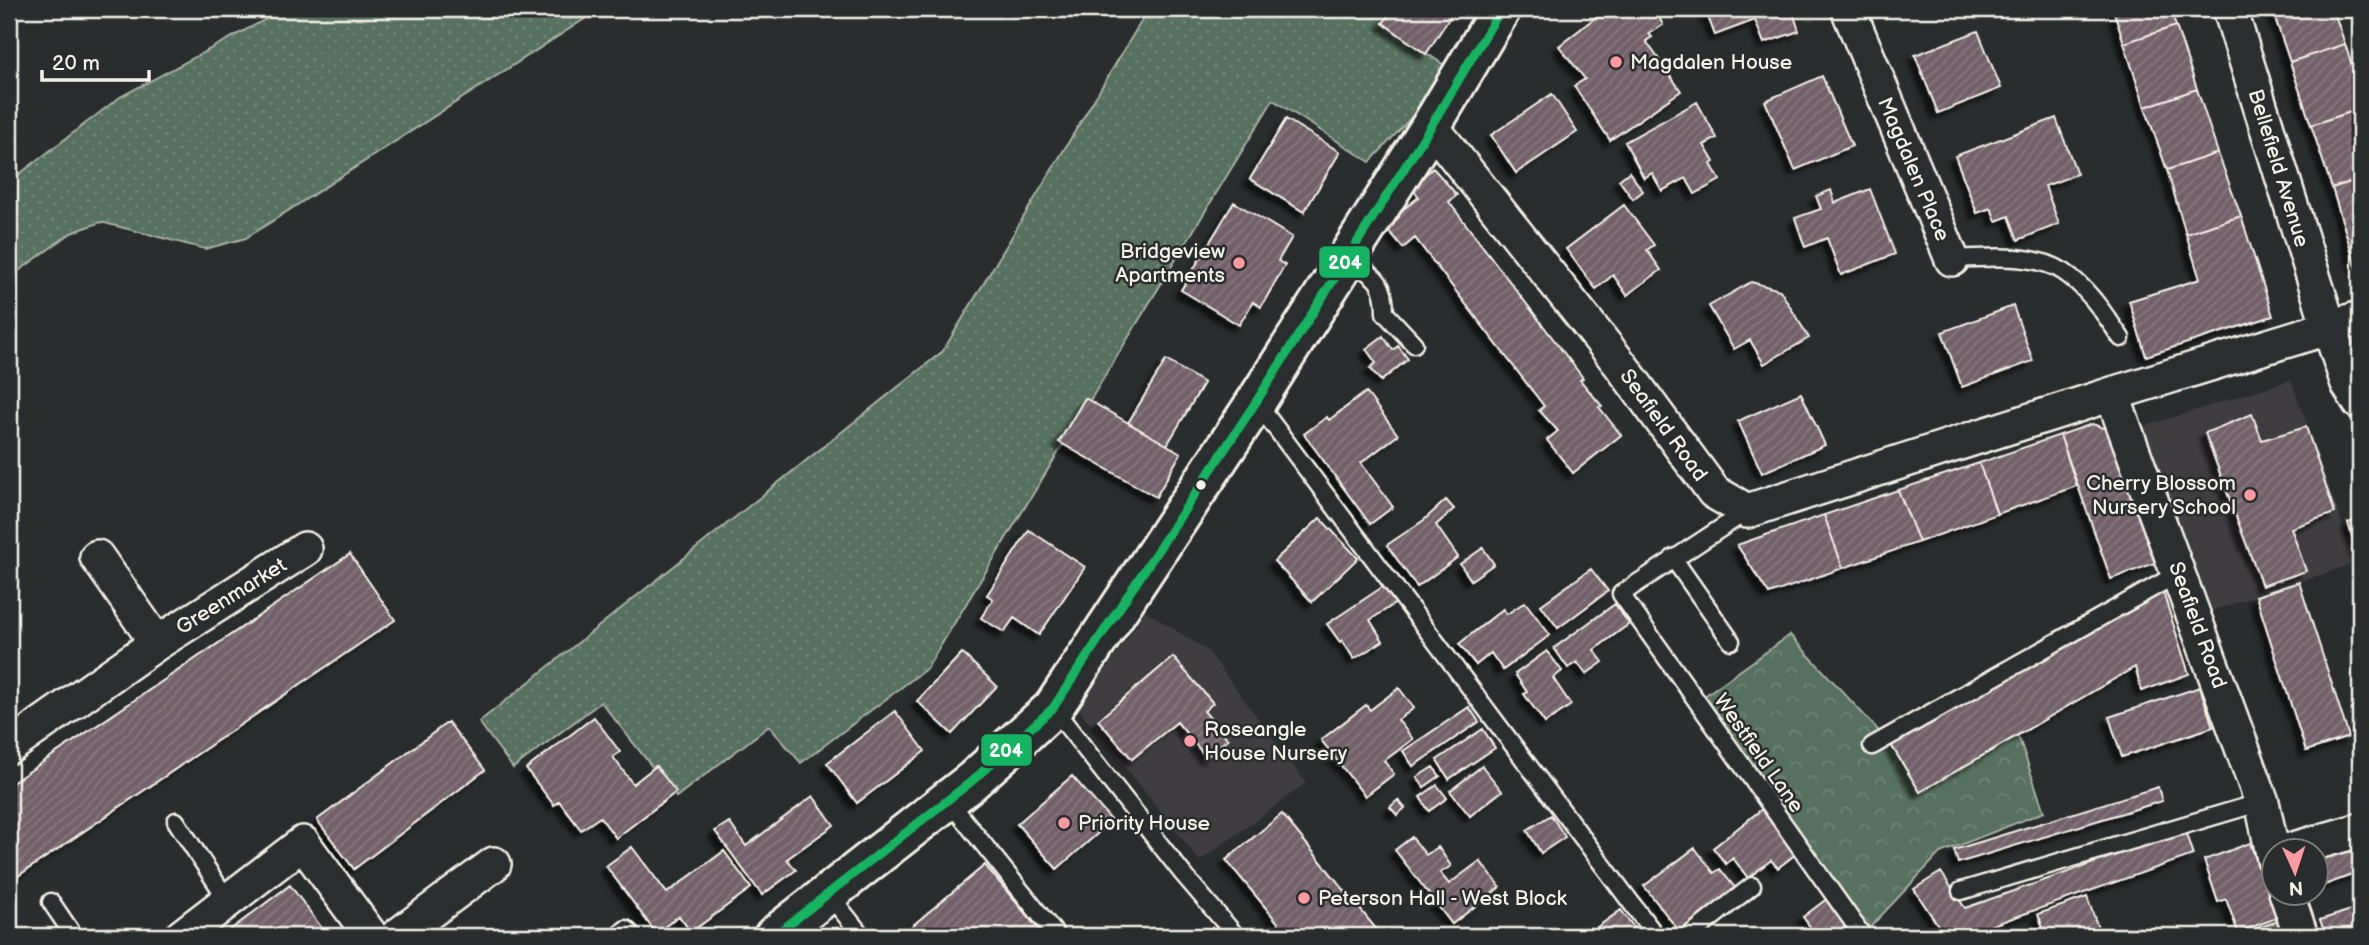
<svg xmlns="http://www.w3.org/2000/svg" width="2369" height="945" viewBox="0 0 2369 945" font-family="'Balsamiq Sans',sans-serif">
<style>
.built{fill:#403d40}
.grass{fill:url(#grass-dots);stroke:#a6b1a4;stroke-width:2}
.park{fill:url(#park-crowns);stroke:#a6b1a4;stroke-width:2}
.building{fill:url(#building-hatch);stroke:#f4f1e8;stroke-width:2;filter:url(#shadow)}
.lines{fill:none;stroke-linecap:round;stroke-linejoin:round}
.service-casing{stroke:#f4f1e8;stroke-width:21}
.minor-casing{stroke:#f4f1e8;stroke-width:38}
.tertiary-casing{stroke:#f4f1e8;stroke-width:44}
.service{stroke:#2a2d2e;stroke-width:16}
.minor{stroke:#2a2d2e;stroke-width:33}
.tertiary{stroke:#2a2d2e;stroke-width:38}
.bus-1-casing{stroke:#2a2d2e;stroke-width:14}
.bus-1{stroke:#13b361;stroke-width:9}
.poi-dot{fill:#ff9aa2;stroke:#2a2d2e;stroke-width:2.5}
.bus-dot{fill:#f4f1e8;stroke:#2a2d2e;stroke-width:2.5}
.labels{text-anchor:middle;stroke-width:5;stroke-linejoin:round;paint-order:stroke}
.poi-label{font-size:21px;fill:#f4f1e8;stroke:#2a2d2e;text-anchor:start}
.street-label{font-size:21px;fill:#f4f1e8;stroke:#2a2d2e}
.line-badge{stroke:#2a2d2e;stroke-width:2.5}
.badge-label{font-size:19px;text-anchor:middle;font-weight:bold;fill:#fff}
</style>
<defs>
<pattern id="grass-dots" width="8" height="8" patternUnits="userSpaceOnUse" patternTransform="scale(1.75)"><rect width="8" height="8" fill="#57715f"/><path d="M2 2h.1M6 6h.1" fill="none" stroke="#708676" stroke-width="1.8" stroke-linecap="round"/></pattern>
<pattern id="park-crowns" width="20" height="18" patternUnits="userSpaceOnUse" patternTransform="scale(1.75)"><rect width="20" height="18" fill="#57715f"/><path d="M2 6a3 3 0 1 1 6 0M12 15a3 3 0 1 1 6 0" fill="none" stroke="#708676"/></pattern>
<pattern id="building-hatch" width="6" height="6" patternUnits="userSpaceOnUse" patternTransform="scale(1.75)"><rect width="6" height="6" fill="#73616a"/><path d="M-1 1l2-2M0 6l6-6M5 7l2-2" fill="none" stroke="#88787f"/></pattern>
<filter id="shadow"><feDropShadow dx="-6" dy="6" stdDeviation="2" flood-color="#0009"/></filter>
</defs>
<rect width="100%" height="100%" fill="#2a2d2e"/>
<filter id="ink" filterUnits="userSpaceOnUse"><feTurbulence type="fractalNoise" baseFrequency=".0143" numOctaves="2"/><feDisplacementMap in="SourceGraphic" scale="14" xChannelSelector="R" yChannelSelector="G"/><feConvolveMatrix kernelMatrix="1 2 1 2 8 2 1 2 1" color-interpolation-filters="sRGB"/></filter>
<g filter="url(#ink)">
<!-- built -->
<path class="built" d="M2291 380 2356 563 2211 611 2142 427Z
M1144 610 1208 651 1306 783 1200 861 1081 712 1080 707 1140 620Z"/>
<!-- grass -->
<path class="grass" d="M285 9H600L246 238 205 249 101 222 71 233 9 278V182L120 97Z
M1173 9H1393L1383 24 1447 67 1420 108 1370 162 1273 100 927 668 801 763 769 726 676 797 601 702 513 768 479 722 943 351 1145 15Z"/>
<!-- park -->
<path class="park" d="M1790 635 1890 743 1920 792 2018 735 2044 812 1940 853 1862 936 1696 702Z"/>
<!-- building -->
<path class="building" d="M1393 9H1455L1426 54 1383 23Z
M1606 9H1655L1663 25 1649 34 1652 37 1646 41 1681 91 1610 140 1574 86 1585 79 1559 46Z
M1705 9H1792L1799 31 1764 43 1755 20 1715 35Z
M2113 9H2170L2176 26 2124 43Z
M2272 9H2333L2345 44 2290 62Z
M2176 26 2197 89 2145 107 2124 43Z
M1978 31 2001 88 1938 113 1915 55Z
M2345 44 2360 91V109L2311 125 2290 62Z
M1822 76 1852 146 1795 170 1765 101Z
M2197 89 2218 153 2167 170 2145 107Z
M1552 94 1577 132 1516 173 1491 135Z
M1697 102 1717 138 1704 145 1714 162 1711 164 1720 180 1695 194 1686 178 1662 191 1652 173 1644 178 1625 142Z
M2360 109V179L2332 188 2311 125Z
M2056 118 2077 174 2045 186 2059 224 2018 240 2009 216 1996 221 1991 208 1977 213 1955 156Z
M1286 119 1340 152 1304 212 1250 179Z
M2218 153 2241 216 2186 234 2167 170Z
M1433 168 1457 195 1449 202 1583 378 1580 380 1602 406 1599 407 1621 435 1573 473 1547 440 1558 431 1539 410 1544 406 1415 238 1403 248 1386 228 1399 217 1397 214 1419 197 1411 187Z
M1629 172 1643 191 1633 199 1619 180Z
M2360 179V279L2332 188Z
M1870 189 1895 254 1841 275 1827 238 1805 247 1795 218 1821 209 1816 196 1831 190 1835 203Z
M1234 202 1292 237 1278 261 1285 265 1261 307 1253 302 1239 325 1181 290Z
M1624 205 1654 245 1647 250 1661 270 1627 295 1613 275 1596 289 1566 249Z
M2241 216 2273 316 2146 356 2129 301 2200 279 2186 234Z
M1751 282 1780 290 1809 338 1764 364 1750 340 1734 349 1709 306Z
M2013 306 2033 361 1962 387 1942 332Z
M1383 336 1393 350 1398 346 1408 359 1381 381 1370 368 1376 363 1366 349Z
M1166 360 1204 383 1167 445 1128 423Z
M1366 392 1398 435 1361 463 1393 507 1370 524 1304 434 1327 417 1329 420Z
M1801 393 1825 445 1762 473 1738 421Z
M1085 398 1181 453 1156 497 1059 442Z
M2252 414 2262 440 2306 427 2335 513 2291 528 2306 571 2262 586 2205 433Z
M2092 424 2107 429 2155 563 2111 579 2060 435Z
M2060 435 2077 486 1997 514 1979 463Z
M1979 463 1997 514 1919 542 1898 490Z
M1898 490 1919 542 1843 568 1824 515Z
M1446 500 1454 509 1436 525 1458 557 1417 587 1387 545 1424 520Z
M1824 515 1843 568 1769 594 1737 545Z
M1320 518 1358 558 1312 602 1274 561Z
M2360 519V562L2348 523Z
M1029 530 1085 567 1039 635 1014 618 1004 632 981 618 993 599 987 595Z
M1483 548 1494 564 1471 580 1460 564Z
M350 554 395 620 9 882V785Z
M1591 569 1608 591 1558 628 1541 605Z
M2299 582 2349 737 2306 751 2256 596Z
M1384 586 1396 603 1370 620 1383 641 1354 659 1342 640 1340 642 1327 624Z
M2163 592 2189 674 2142 691 2135 667 1920 792 1890 743Z
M1525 602 1550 635 1503 670 1491 653 1476 665 1459 644 1503 609 1507 614Z
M1615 604 1629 624 1594 650 1603 662 1586 674 1577 662 1568 668 1554 648Z
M1547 651 1562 671 1553 678 1571 705 1545 723 1524 694 1527 692 1515 674Z
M962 653 997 686 952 734 917 701Z
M1173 657 1213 703 1204 711 1228 739 1206 757 1177 722 1132 759 1098 720Z
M2200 687 2213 727 2122 757 2109 717Z
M1399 688 1414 708 1398 720 1413 739 1384 761 1394 774 1365 796 1321 740 1366 705 1370 710Z
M1469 707 1479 722 1413 766 1403 751Z
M895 711 925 751 857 803 827 763Z
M594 717 620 752 613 757 633 784 656 766 676 792 616 838 600 817 581 830 559 801 554 805 526 769Z
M448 722 485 770 354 869 317 820Z
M1483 729 1495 748 1449 779 1437 760Z
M1482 766 1502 791 1470 816 1450 791Z
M1433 767 1440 776 1424 787 1417 777Z
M1072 776 1112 821 1057 869 1017 824Z
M1437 785 1447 798 1429 811 1420 797Z
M2158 787 2162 801 1958 863 1954 850Z
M813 796 834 825 787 859 796 870 762 895 715 831 729 822 746 846Z
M1398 800 1405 808 1397 815 1390 807Z
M1762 809 1797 853 1778 868 1771 860 1748 878 1733 858 1726 864 1713 848Z
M1282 814 1382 936H1289L1226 860Z
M1551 815 1565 837 1541 853 1527 830Z
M2185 831 2193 855 1975 931 1979 936H1945L1914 889 1941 872 1965 908Z
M1412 837 1426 855 1438 847 1451 866 1440 873 1449 884 1480 861 1500 887 1452 924 1395 850Z
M2360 838V872L2316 888V854Z
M2250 843 2277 918 2238 932 2226 899 2218 902 2204 860Z
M632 847 667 893 724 851 751 888 691 932 679 916 656 933 606 866Z
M1695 848 1714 873 1720 869 1736 889 1679 931 1644 886Z
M985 865 1044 936H900Z
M290 885 324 931 317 936H222Z
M2087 897 2101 936H2046L2038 914Z
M1828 898 1851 929 1841 936H1817L1803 917Z
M1621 910 1640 936H1585Z
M2351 910 2354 921 2360 919V936H2326L2320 920Z
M2278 921 2283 936H2244L2243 933Z
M1221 925 1230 936H1205Z"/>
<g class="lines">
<defs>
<path id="service" d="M1347 258C1373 276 1385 278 1385 313L1414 344
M1952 259C1988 258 2033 252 2064 272 2088 288 2105 315 2121 338
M1257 403 1656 936
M1747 511 1621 594 1863 936
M1673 558 1731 641
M1053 708 1183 874 1236 936
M1872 746 2179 573
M948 800 1057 936
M176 821 228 901
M1961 891 2262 802
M828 893 862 936
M51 902 74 936
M618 936 626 929 633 936
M1689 936 1752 886"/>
<path id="minor" d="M1848 9 1952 259
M2230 9 2329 327 2348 384 2360 403
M1431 126 1620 364 1714 492 1747 511 2112 394 2360 318
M2112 394 2262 802 2274 859
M97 557 157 643
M9 747 157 643 305 549
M2290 850 2360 830
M2286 892 2301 936
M182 936 303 843 371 936
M397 936 494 864"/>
<path id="tertiary" d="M774 936 972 781 1053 708 1256 402 1431 126 1501 9"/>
</defs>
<!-- service casing -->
<use href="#service" class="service-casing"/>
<!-- minor casing -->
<use href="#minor" class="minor-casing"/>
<!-- tertiary casing -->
<use href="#tertiary" class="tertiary-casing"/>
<!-- service -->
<use href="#service" class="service"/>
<!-- minor -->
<use href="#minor" class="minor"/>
<!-- tertiary -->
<use href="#tertiary" class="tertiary"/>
<defs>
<path id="bus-1" d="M774 936 972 781 1053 708 1256 402 1431 126 1501 9"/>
</defs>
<!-- bus-1 casing -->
<use href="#bus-1" class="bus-1-casing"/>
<!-- bus-1 -->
<use href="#bus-1" class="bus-1"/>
</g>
</g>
<!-- markers -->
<g class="poi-dot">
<circle cx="1616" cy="62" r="7"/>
<circle cx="1239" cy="263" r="7"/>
<circle cx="2250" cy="495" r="7"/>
<circle cx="1190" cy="741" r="7"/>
<circle cx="1064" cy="823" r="7"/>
<circle cx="1304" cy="898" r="7"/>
</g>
<circle class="bus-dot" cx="1201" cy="485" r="6"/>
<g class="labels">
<!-- poi labels -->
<g class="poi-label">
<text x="1630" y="69">Magdalen House</text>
<text x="1225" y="258" text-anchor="end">Bridgeview<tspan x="1225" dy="24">Apartments</tspan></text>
<text x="2236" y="490" text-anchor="end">Cherry Blossom<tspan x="2236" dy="24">Nursery School</tspan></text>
<text x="1204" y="736">Roseangle<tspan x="1204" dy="24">House Nursery</tspan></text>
<text x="1078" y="830">Priority House</text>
<text x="1318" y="905">Peterson Hall - West Block</text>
</g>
<!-- street labels -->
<g class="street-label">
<text transform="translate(2279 168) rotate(73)" y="7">Bellefield Avenue</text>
<text transform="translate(1914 169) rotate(67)" y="7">Magdalen Place</text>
<text transform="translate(1664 425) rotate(54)" y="7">Seafield Road</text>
<text transform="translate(231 596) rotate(-32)" y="7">Greenmarket</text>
<text transform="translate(2198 625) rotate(70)" y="7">Seafield Road</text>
<text transform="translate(1759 753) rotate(55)" y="7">Westfield Lane</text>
</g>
</g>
<g class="line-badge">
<rect x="1318" y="245" width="53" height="34" rx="7" fill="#13b361"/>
<rect x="980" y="733" width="53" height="34" rx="7" fill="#13b361"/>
</g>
<g class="badge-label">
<text x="1345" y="269">204</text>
<text x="1006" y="757">204</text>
</g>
<!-- margin -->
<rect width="2369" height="945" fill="none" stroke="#2a2d2e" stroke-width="35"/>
<rect x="18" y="18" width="2334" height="910" fill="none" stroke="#f4f1e8" stroke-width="2.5" filter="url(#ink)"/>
<!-- north arrow -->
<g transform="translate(2295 872) rotate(177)"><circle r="33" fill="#2a2d2e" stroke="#7b7b78" stroke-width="2"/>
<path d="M0-5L12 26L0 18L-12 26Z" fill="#ff9aa2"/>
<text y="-10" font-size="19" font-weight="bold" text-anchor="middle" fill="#f4f1e8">N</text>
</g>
<!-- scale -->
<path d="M42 70v10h107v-10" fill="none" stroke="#f4f1e8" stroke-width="3.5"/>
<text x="52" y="70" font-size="21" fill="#f4f1e8" stroke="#2a2d2e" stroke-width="5" paint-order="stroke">20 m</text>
</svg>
